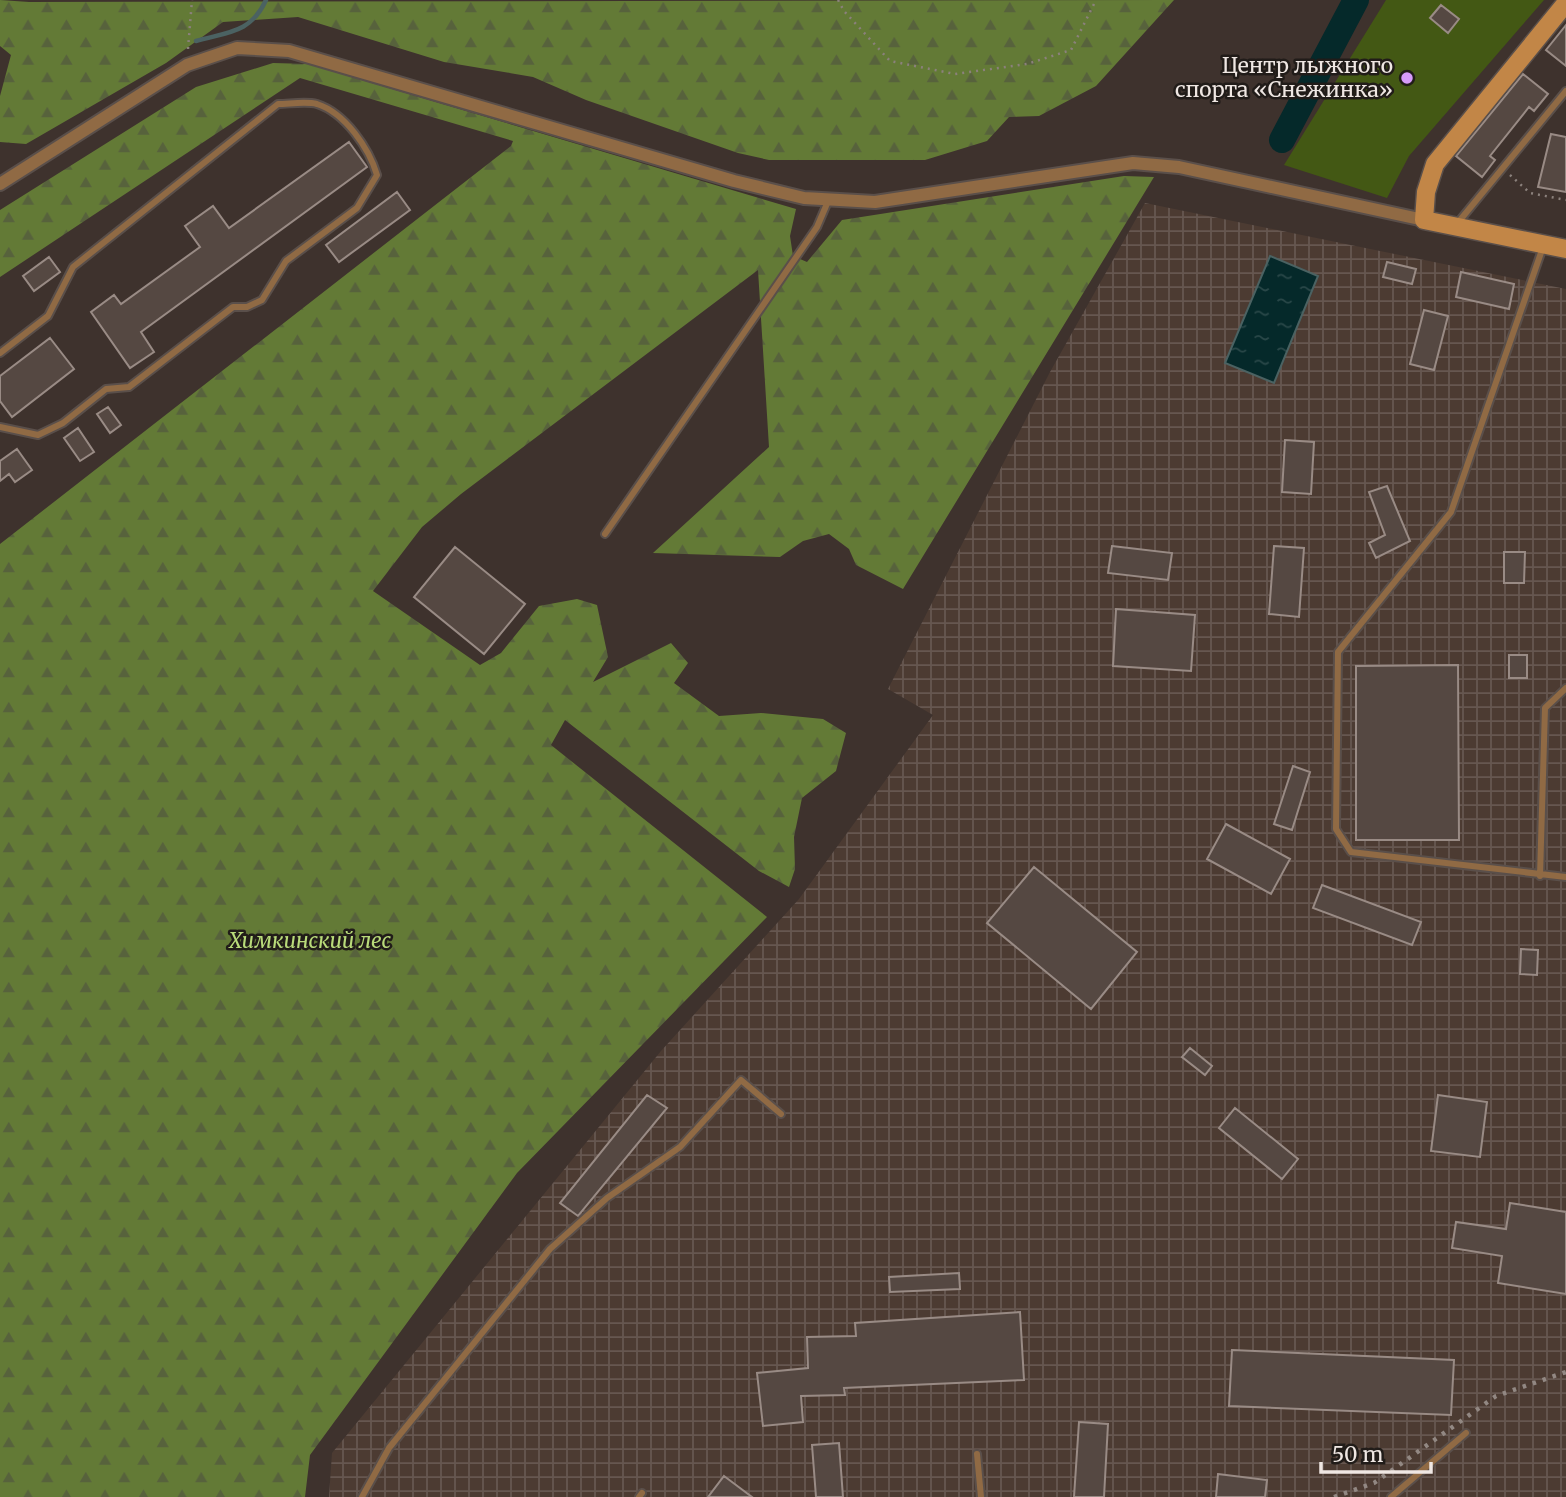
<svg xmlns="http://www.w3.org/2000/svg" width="1566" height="1497" viewBox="0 0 1566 1497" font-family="Merriweather,serif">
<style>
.industrial{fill:url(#industrial-grid)}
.green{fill:#435814}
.forest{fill:url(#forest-firs)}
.water{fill:url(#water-ripples);stroke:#4b6262;stroke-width:2}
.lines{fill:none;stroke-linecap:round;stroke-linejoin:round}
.stream{stroke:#4b6262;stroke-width:4.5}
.river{stroke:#05292a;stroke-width:26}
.building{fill:#554842;stroke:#998b85;stroke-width:2}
.lane-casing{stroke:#5a4f4a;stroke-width:10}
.street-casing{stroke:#5a4f4a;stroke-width:16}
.secondary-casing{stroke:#5a4f4a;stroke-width:21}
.path{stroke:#8b817c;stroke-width:2.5;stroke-dasharray:2 5;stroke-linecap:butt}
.lane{stroke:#906a44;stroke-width:6}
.street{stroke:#906a44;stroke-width:12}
.secondary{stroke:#c28647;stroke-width:18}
.rail{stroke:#928883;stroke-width:4.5;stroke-dasharray:3.5 7;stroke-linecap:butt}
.poi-dot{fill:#d69bfa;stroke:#211c19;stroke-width:2.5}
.labels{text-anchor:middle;stroke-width:5;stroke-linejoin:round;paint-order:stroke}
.poi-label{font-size:21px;fill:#efe7e3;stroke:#211c19;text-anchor:end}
.park-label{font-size:21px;font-style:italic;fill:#b9db7a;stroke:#211c19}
</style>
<defs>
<pattern id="industrial-grid" width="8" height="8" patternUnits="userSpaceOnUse" patternTransform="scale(1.75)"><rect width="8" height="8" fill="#4c3b32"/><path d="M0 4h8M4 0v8" fill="none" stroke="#665750"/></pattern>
<pattern id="forest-firs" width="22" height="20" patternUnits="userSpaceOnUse" patternTransform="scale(1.75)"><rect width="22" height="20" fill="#637a36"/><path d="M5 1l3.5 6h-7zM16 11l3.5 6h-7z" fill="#57623c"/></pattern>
<pattern id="water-ripples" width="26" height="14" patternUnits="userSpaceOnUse" patternTransform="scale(1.75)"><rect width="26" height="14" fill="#05292a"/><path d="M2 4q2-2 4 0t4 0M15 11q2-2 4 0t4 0" fill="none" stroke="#2a4849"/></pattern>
</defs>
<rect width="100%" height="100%" fill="#3e322d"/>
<!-- industrial -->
<path class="industrial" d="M1145 203 1566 289V1497H329L332 1453 661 1051 799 899 933 715 888 689 1050 372Z"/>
<!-- green -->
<path class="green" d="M1386 0H1544L1409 156 1387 198 1284 165Z"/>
<!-- forest -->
<path class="forest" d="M0 0 29 2 1174 0 1096 86 1039 116 1009 117 987 141 925 160H769L738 153 586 100 533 77 444 62 298 17 223 22 166 63 26 144 0 142V96L11 55 0 46Z
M273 63 308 64 796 209 790 236 793 256 807 262 842 220 1124 176 1154 177 903 589 856 565 849 549 829 534 803 541 780 557 653 553 769 447 758 270 461 494 422 527 373 591 480 665 501 653 539 606 577 599 597 605 608 657 593 682 671 643 688 663 674 683 719 716 761 713 823 719 846 733 836 771 802 798 794 837 795 869 789 887 759 871 565 720 551 745 767 917 517 1173 310 1455 305 1497H0V544L511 146 513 141 300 78 0 277V210L196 87Z"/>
<!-- water -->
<path class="water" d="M1270 256 1318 276 1274 383 1225 363Z"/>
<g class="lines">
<!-- stream -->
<path class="stream" d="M196 41C228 32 251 33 266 0"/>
<!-- river -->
<path class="river" d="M1282 140 1356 0"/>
</g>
<!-- building -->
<path class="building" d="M1441 5 1459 19 1448 33 1430 18Z
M1566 25V66L1546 50Z
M1523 74 1548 94 1534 111 1529 107 1490 156 1495 160 1482 177 1456 156Z
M1551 134 1566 137V192L1538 187Z
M349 142 367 167 141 332 154 352 130 368 91 312 114 295 121 304 200 247 185 226 213 206 229 228Z
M397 192 410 210 339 262 326 245Z
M49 257 60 272 34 291 23 276Z
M1387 262 1416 269 1412 284 1383 277Z
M1461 272 1514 284 1509 309 1456 297Z
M1424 310 1448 316 1434 370 1410 364Z
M50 338 74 369 12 417 0 401V376Z
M108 407 121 425 110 433 97 414Z
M78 428 94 452 80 461 64 438Z
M1285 440 1314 442 1311 494 1282 492Z
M17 449 32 470 15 482 9 474 0 481V461Z
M1387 486 1410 541 1376 558 1369 543 1385 535 1369 492Z
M1112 546 1172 553 1168 580 1108 573Z
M1274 546 1304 548 1299 617 1269 614Z
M455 547 525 604 484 654 414 597Z
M1504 552H1525L1524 583H1504Z
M1116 609 1195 615 1191 671 1113 666Z
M1509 655H1527V678H1509Z
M1458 665 1459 840H1356V666Z
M1293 766 1310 772 1292 830 1274 824Z
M1226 824 1290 859 1271 894 1207 859Z
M1034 867 1137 952 1091 1009 987 923Z
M1322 885 1421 922 1412 945 1313 908Z
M1521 949 1538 950 1537 975 1520 974Z
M1190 1048 1212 1066 1205 1075 1182 1057Z
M647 1095 667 1108 578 1216 560 1203Z
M1438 1095 1487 1102 1480 1157 1431 1151Z
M1235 1108 1298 1159 1282 1179 1219 1128Z
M1510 1203 1566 1212V1294L1498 1283 1502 1256 1452 1248 1456 1222 1506 1229Z
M959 1273 960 1289 890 1292 889 1277Z
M1020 1312 1024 1380 844 1388 845 1395 801 1396 803 1422 763 1426 757 1373 808 1368 807 1337 856 1336 855 1323Z
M1232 1350 1454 1360 1451 1415 1229 1406Z
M1079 1422 1108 1424 1104 1497H1074Z
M839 1443 843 1497H816L812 1445Z
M1218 1474 1267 1480 1265 1497H1216Z
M724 1476 752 1497H708Z"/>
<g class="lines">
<defs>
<path id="lane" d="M1456 225 1566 91
M1543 247 1451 512 1338 652 1336 829 1351 852 1566 877
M0 353 48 316 73 267 278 104C289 104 306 101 317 104 345 113 369 148 377 175L357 208 286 261 262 300 247 307H233L129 387 106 389 63 423 38 435 0 427
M605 534 817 227 829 199
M1540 876 1545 708 1566 688
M977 1454 981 1497
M362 1497 389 1448 550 1249 607 1198 680 1147 741 1080 781 1114
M639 1497 642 1493
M1391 1497 1466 1433"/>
<path id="street" d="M0 184 187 65 237 48 289 51 734 181 804 198 875 202 1133 163 1179 167 1424 220"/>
<path id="secondary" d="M1566 3 1435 164 1426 192 1424 220 1566 249"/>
</defs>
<!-- lane casing -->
<use href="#lane" class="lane-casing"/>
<!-- street casing -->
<use href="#street" class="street-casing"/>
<!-- secondary casing -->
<use href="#secondary" class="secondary-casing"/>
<!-- path -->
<path class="path" d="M838 0 844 11 890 61 955 74 1027 64 1071 50 1096 0
M188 49 192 0
M1510 175 1530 193 1566 200"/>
<!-- lane -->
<use href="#lane" class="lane"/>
<!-- street -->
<use href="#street" class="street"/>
<!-- secondary -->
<use href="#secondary" class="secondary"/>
<!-- rail -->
<path class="rail" d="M1334 1497 1374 1483 1496 1396 1566 1372"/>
</g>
<!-- markers -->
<circle class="poi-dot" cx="1407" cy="78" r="7"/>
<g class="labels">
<!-- poi labels -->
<g class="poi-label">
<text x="1393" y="73">Центр лыжного<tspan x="1393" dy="24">спорта «Снежинка»</tspan></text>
</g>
<!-- park labels -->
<g class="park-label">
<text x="310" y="948">Химкинский лес</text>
</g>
</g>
<!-- scale -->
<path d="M1321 1462v10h110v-10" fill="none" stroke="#efe7e3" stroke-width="3.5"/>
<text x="1332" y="1462" font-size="21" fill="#efe7e3" stroke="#211c19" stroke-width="5" paint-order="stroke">50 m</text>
</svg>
